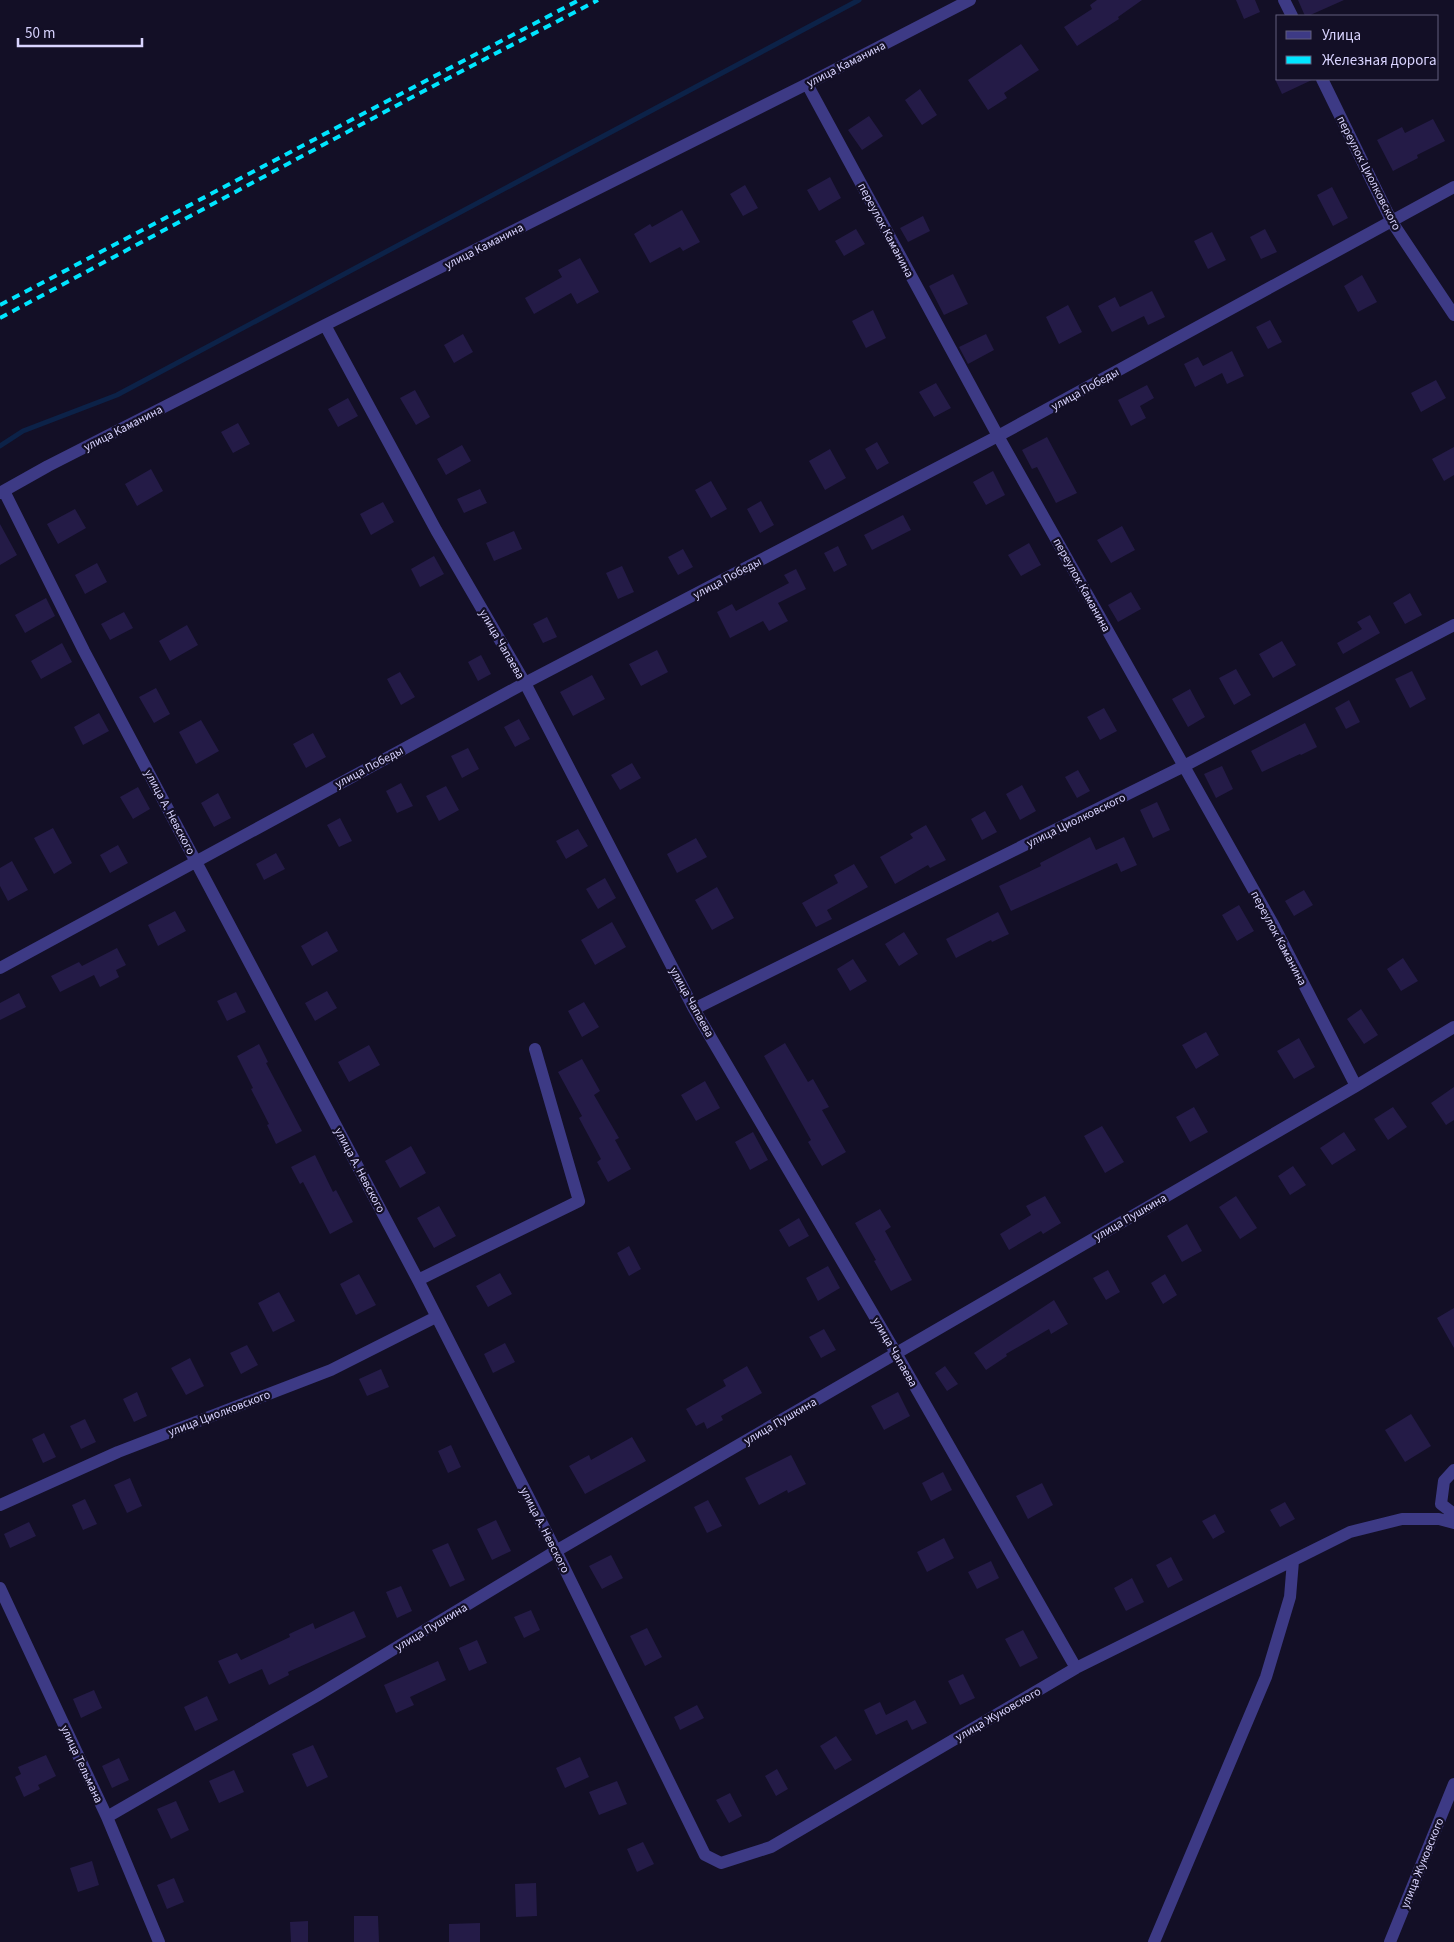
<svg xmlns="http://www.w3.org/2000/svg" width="1454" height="1942" viewBox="0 0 1454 1942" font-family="'Source Sans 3',sans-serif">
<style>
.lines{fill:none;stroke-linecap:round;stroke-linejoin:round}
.stream{stroke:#0c2248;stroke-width:5}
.building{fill:#241b47}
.minor{stroke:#3d3a85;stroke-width:12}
.rail{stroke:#00e5ff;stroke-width:4;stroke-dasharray:8 6;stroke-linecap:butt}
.labels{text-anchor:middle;stroke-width:4.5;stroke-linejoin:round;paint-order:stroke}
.street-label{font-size:12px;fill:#d9d4ff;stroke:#130f26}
</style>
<rect width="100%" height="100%" fill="#130f26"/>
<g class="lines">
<!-- stream -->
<path class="stream" d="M0 446 23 431 117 395 859 0"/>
</g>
<!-- building -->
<path class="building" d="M1097 0H1142L1118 17 1119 19 1077 46 1064 27 1092 9 1090 5Z
M1236 0H1255L1260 12 1244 19Z
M1298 0H1344L1308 16H1305Z
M1021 44 1039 70 1004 93 1007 98 988 110 968 80Z
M1275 79H1314L1282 94Z
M920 89 937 115 922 125 905 100Z
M869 116 883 136 862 150 848 130Z
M1433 119 1445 141 1417 155 1418 158 1393 171 1377 140 1402 127 1405 133Z
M830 177 841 198 819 211 807 190Z
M745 185 758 208 743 216 730 194Z
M1332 187 1348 218 1333 226 1317 195Z
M682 210 700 242 683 251 680 247 650 263 634 234 650 224 652 227Z
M923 216 930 231 908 242 900 228Z
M856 229 865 244 844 256 835 241Z
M1265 229 1277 252 1261 259 1250 237Z
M1212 232 1226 260 1208 269 1194 241Z
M580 258 599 292 577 304 571 293 534 314 525 298 562 277 558 270Z
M953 274 968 304 944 315 929 286Z
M1362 275 1377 302 1358 312 1344 286Z
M1152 291 1165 317 1148 325 1144 316 1112 332 1098 306 1115 297 1120 307Z
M1068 305 1082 332 1059 344 1046 317Z
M873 310 886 338 866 348 852 321Z
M1270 320 1282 342 1268 349 1256 327Z
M463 334 473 352 454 363 444 345Z
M986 334 994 350 968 364 959 347Z
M1232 351 1244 376 1227 384 1222 373 1195 387 1184 364 1198 357 1203 366Z
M1436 380 1446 398 1421 412 1411 393Z
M936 383 951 408 934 417 919 392Z
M1147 385 1154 398 1140 406 1146 418 1131 426 1118 400Z
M415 390 430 417 416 425 400 398Z
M348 398 358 416 338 427 328 409Z
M238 423 250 444 233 453 221 432Z
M1047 437 1077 493 1056 503 1037 467 1032 469 1022 450Z
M877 442 889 463 877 470 865 449Z
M462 445 471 461 446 475 437 459Z
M1454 447V475L1444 481 1432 459Z
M830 449 846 478 825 490 809 461Z
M151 469 163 491 137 506 125 484Z
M993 471 1005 495 986 505 973 482Z
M711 481 727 509 711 518 695 490Z
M480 489 487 503 464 513 457 499Z
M761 501 774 525 760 533 747 509Z
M383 502 394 522 371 535 360 514Z
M75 509 86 528 58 544 47 524Z
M903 515 911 530 872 550 864 535Z
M0 524 17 555 0 565Z
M1122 526 1135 550 1111 563 1097 540Z
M514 531 522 549 494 561 486 543Z
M1029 543 1041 565 1021 576 1008 555Z
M838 546 847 565 834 572 824 553Z
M683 549 693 567 678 575 668 557Z
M434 556 444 574 420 587 411 569Z
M97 563 107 582 85 594 75 575Z
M622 566 634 592 618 599 606 573Z
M796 569 806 589 778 603 788 621 769 631 763 621 730 638 717 612 732 604 736 611 789 583 784 575Z
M1131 592 1141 609 1118 622 1108 605Z
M1410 593 1422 615 1405 624 1393 603Z
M46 598 55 616 25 633 15 615Z
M124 612 133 628 110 640 101 624Z
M1370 615 1380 633 1343 654 1337 643 1362 629 1357 622Z
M547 617 557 637 543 643 533 624Z
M187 625 198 645 170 661 159 641Z
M1282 641 1296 665 1273 678 1259 654Z
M62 643 72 662 41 679 31 661Z
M657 650 668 672 641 686 629 664Z
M481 655 491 674 478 681 468 662Z
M1236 669 1251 695 1234 705 1219 678Z
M1412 671 1426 699 1410 708 1395 679Z
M400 672 415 697 401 705 387 679Z
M592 675 605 699 573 716 560 692Z
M156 688 170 714 154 723 139 697Z
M1190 689 1205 717 1188 727 1172 699Z
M1349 700 1360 722 1346 729 1335 708Z
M1104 708 1117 731 1100 740 1087 717Z
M99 713 109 731 83 745 74 727Z
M519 719 530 739 515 747 504 727Z
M201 720 219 751 196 764 179 732Z
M1305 723 1317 747 1301 755 1300 754 1262 772 1251 751Z
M313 733 326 757 306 768 293 744Z
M468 748 479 769 462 778 451 756Z
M632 763 641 778 620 790 611 775Z
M1222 766 1233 789 1216 798 1204 774Z
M1078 770 1090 791 1077 798 1065 777Z
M401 783 413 806 397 813 386 791Z
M1022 785 1036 811 1020 820 1006 794Z
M446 786 459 810 439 821 426 796Z
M138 787 150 809 133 819 120 797Z
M218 793 231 818 214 827 201 803Z
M1157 802 1170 830 1153 838 1140 810Z
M985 811 997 832 982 840 971 819Z
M340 818 352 841 339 847 327 825Z
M926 825 946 860 930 868 928 865 895 884 880 857 913 838 910 834Z
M53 828 72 863 54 874 34 838Z
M578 829 588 846 566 859 556 841Z
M1090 837 1096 850 1124 837 1137 865 1121 872 1117 863 1011 911 999 886 1041 866 1040 863Z
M696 838 707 857 677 873 667 854Z
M118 845 128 863 110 873 100 855Z
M276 853 285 869 264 880 256 864Z
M12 861 28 890 8 901 0 886V868Z
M854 864 868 887 827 910 832 919 816 927 802 903 838 883 834 875Z
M605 878 616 898 598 909 586 889Z
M717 887 734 918 712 930 695 900Z
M1304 890 1313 905 1294 916 1285 901Z
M1239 905 1254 931 1237 941 1222 915Z
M175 911 186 931 158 946 148 925Z
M998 912 1009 934 992 942 991 940 956 958 946 939Z
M612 922 626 947 595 965 581 940Z
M327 931 338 951 312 966 301 946Z
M904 932 918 954 899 966 885 944Z
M117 948 126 965 116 970 119 977 100 987 94 975 60 992 51 976 79 962 82 966Z
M1403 958 1418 981 1401 991 1387 969Z
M853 959 867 981 850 991 837 969Z
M327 991 337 1008 315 1021 305 1003Z
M236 992 246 1012 227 1021 217 1001Z
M19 993 26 1007 0 1020V1003Z
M584 1002 599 1027 582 1037 568 1011Z
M1361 1009 1378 1035 1364 1044 1347 1019Z
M1206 1032 1219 1055 1196 1069 1182 1045Z
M1299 1038 1315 1067 1294 1079 1277 1051Z
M785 1043 808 1082 813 1079 829 1107 822 1110 846 1152 822 1166 808 1142 811 1140 764 1056Z
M259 1044 268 1062 266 1063 302 1131 276 1144 267 1125 269 1124 251 1089 253 1088 237 1056Z
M369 1045 380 1065 349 1082 338 1062Z
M582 1059 600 1091 594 1095 619 1138 615 1140 631 1169 608 1182 597 1162 601 1159 579 1118 582 1116 558 1072Z
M705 1081 720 1108 696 1121 681 1095Z
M1454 1087V1120L1446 1125 1431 1103Z
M1194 1107 1208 1132 1190 1142 1176 1117Z
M1393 1107 1407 1127 1388 1140 1374 1119Z
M1102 1126 1124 1162 1105 1173 1084 1136Z
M753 1132 768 1160 750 1170 735 1142Z
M1344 1132 1356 1150 1332 1165 1320 1148Z
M411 1146 426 1173 400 1188 385 1161Z
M315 1155 333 1192 336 1190 353 1222 330 1234 303 1182 300 1184 291 1167Z
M1293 1166 1306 1185 1290 1195 1278 1176Z
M1045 1196 1061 1223 1043 1234 1041 1231 1009 1250 1000 1234 1031 1215 1026 1206Z
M1236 1196 1257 1228 1240 1239 1219 1207Z
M439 1206 456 1236 434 1248 417 1218Z
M880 1209 891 1227 885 1231 912 1280 891 1291 874 1261 876 1260 855 1223Z
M799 1218 809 1236 789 1247 779 1230Z
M1187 1224 1202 1251 1182 1262 1167 1236Z
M629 1246 641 1269 629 1276 617 1253Z
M828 1266 840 1288 818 1301 806 1278Z
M1108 1270 1120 1292 1106 1300 1093 1278Z
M500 1273 512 1294 488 1307 476 1286Z
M359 1274 376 1305 356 1315 340 1284Z
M1165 1274 1177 1295 1163 1304 1151 1283Z
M279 1292 295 1321 273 1332 258 1303Z
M1054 1300 1068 1324 1051 1334 1049 1329 1006 1354 1007 1356 986 1370 974 1353Z
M1454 1308V1348L1437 1318Z
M824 1329 836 1350 821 1358 809 1337Z
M505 1343 515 1362 493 1373 484 1354Z
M247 1345 258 1365 241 1374 230 1353Z
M190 1358 204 1386 186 1395 171 1368Z
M747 1366 762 1393 721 1416 723 1420 707 1429 704 1422 696 1426 686 1409 726 1386 723 1380Z
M945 1366 958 1384 947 1391 935 1373Z
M381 1369 389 1387 367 1396 359 1379Z
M137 1392 147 1416 134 1422 123 1399Z
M898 1392 910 1416 884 1430 871 1406Z
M1411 1414 1431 1446 1405 1462 1385 1430Z
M85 1419 96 1442 81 1449 70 1426Z
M44 1433 56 1457 43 1463 32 1439Z
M632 1437 646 1461 585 1494 569 1466 589 1455 591 1460Z
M451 1445 461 1467 448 1473 438 1451Z
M791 1455 806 1484 788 1493 787 1490 759 1505 745 1478Z
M943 1472 952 1490 931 1501 922 1483Z
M130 1478 142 1506 127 1513 114 1485Z
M1042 1483 1053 1505 1028 1519 1016 1496Z
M85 1499 97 1524 83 1530 72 1505Z
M708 1500 722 1526 707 1533 694 1507Z
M1285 1502 1295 1519 1280 1527 1270 1510Z
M1215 1514 1225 1532 1213 1539 1202 1521Z
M496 1520 511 1551 492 1560 477 1529Z
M29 1522 36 1536 10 1548 4 1534Z
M944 1538 954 1558 927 1572 917 1552Z
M448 1543 465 1580 450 1587 432 1550Z
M611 1555 623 1578 602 1589 589 1566Z
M1171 1557 1183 1580 1168 1588 1156 1565Z
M991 1561 999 1578 977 1589 968 1572Z
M1132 1578 1144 1602 1126 1611 1114 1588Z
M401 1586 412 1611 397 1618 386 1592Z
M531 1610 540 1630 524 1638 514 1617Z
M354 1611 366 1637 288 1672 289 1675 269 1685 262 1669 229 1684 218 1661 237 1653 241 1660 290 1637 289 1634 313 1623 315 1629Z
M647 1628 662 1657 645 1666 630 1636Z
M1023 1630 1038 1658 1020 1667 1005 1639Z
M477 1640 487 1663 469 1671 459 1648Z
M438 1661 446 1680 410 1697 414 1705 396 1713 384 1685Z
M963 1674 975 1698 960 1705 948 1681Z
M94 1690 102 1708 81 1718 73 1699Z
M207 1696 218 1720 195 1731 184 1707Z
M915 1700 927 1723 912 1730 907 1720 876 1735 864 1710 880 1702 886 1715Z
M697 1705 704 1718 680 1730 674 1717Z
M836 1736 852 1760 835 1770 820 1746Z
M313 1745 328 1777 307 1787 292 1754Z
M46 1755 56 1776 38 1785 40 1789 24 1797 15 1777 21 1774 18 1767Z
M580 1757 589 1777 565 1788 556 1768Z
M119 1758 129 1780 112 1788 102 1766Z
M777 1769 788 1789 776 1796 765 1776Z
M234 1770 244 1792 219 1803 209 1781Z
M617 1781 627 1804 599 1815 589 1792Z
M730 1793 742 1816 729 1823 716 1800Z
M176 1801 189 1830 171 1839 157 1809Z
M643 1842 654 1864 637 1872 627 1849Z
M92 1861 99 1885 78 1892 70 1868Z
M174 1878 184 1902 167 1909 157 1885Z
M536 1883 537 1916 516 1917 515 1884Z
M354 1916H378L379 1942H354Z
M308 1921V1942H291L290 1922Z
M480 1923V1942H449V1924Z"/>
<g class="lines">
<!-- minor -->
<path class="minor" d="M1284 0 1292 16
M1322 79 1392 222 1454 315
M807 84 998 436 1274 926 1356 1086
M325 325 436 530 525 683 694 1009 896 1353 1076 1668
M4 491 84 651 418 1280 556 1551 705 1855 721 1863 771 1847 1076 1668 1350 1532 1402 1519H1439L1454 1523
M0 493 48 466 325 325 807 84 970 0
M0 968 525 683 998 436 1454 187
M694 1009 1184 766 1454 625
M418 1280 579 1201 535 1049
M1454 1470 1444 1481 1441 1504 1454 1514
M0 1505 118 1452 331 1370 436 1317
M0 1588 107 1817 159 1942
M107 1817 318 1695 556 1551 1356 1086 1454 1027
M1154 1942 1266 1677 1290 1597 1293 1561
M1390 1942 1454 1784"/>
<!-- rail -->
<path class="rail" d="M0 305 579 0
M0 318 420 93 598 0"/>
</g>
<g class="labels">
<!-- street labels -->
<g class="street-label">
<text transform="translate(846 64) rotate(-27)" y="4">улица Каманина</text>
<text transform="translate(1369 173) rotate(63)" y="4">переулок Циолковского</text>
<text transform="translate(886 230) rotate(62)" y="4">переулок Каманина</text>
<text transform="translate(484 246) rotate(-27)" y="4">улица Каманина</text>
<text transform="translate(1085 389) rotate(-29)" y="4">улица Победы</text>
<text transform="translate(123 428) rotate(-27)" y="4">улица Каманина</text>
<text transform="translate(727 578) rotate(-28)" y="4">улица Победы</text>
<text transform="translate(1082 585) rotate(61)" y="4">переулок Каманина</text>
<text transform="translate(502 644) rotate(60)" y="4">улица Чапаева</text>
<text transform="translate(369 767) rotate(-28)" y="4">улица Победы</text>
<text transform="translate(170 812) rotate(62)" y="4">улица А. Невского</text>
<text transform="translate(1076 820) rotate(-26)" y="4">улица Циолковского</text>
<text transform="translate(1279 938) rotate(62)" y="4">переулок Каманина</text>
<text transform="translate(692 1002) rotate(61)" y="4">улица Чапаева</text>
<text transform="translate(360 1170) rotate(62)" y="4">улица А. Невского</text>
<text transform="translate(1130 1217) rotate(-30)" y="4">улица Пушкина</text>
<text transform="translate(895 1352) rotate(60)" y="4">улица Чапаева</text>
<text transform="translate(219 1413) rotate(-21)" y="4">улица Циолковского</text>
<text transform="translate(780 1421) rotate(-30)" y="4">улица Пушкина</text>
<text transform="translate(545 1530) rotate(63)" y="4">улица А. Невского</text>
<text transform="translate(431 1627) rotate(-31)" y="4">улица Пушкина</text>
<text transform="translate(998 1714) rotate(-30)" y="4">улица Жуковского</text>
<text transform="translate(82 1764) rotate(65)" y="4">улица Тельмана</text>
<text transform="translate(1422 1863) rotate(-68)" y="4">улица Жуковского</text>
</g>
</g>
<!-- legend -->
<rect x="1276" y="15" width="162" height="65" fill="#130f26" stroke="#625e7d"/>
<rect x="1286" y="31" width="25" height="8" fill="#3d3a85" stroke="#625e7d"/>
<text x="1322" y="40" font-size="15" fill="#d9d4ff">Улица</text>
<rect x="1286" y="56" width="25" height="8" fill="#00e5ff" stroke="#625e7d"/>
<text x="1322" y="65" font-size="15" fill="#d9d4ff">Железная дорога</text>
<!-- scale -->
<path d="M18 38v8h124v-8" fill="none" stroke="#d9d4ff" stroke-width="2.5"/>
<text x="25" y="38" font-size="15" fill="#d9d4ff" stroke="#130f26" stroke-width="4" paint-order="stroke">50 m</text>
</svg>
